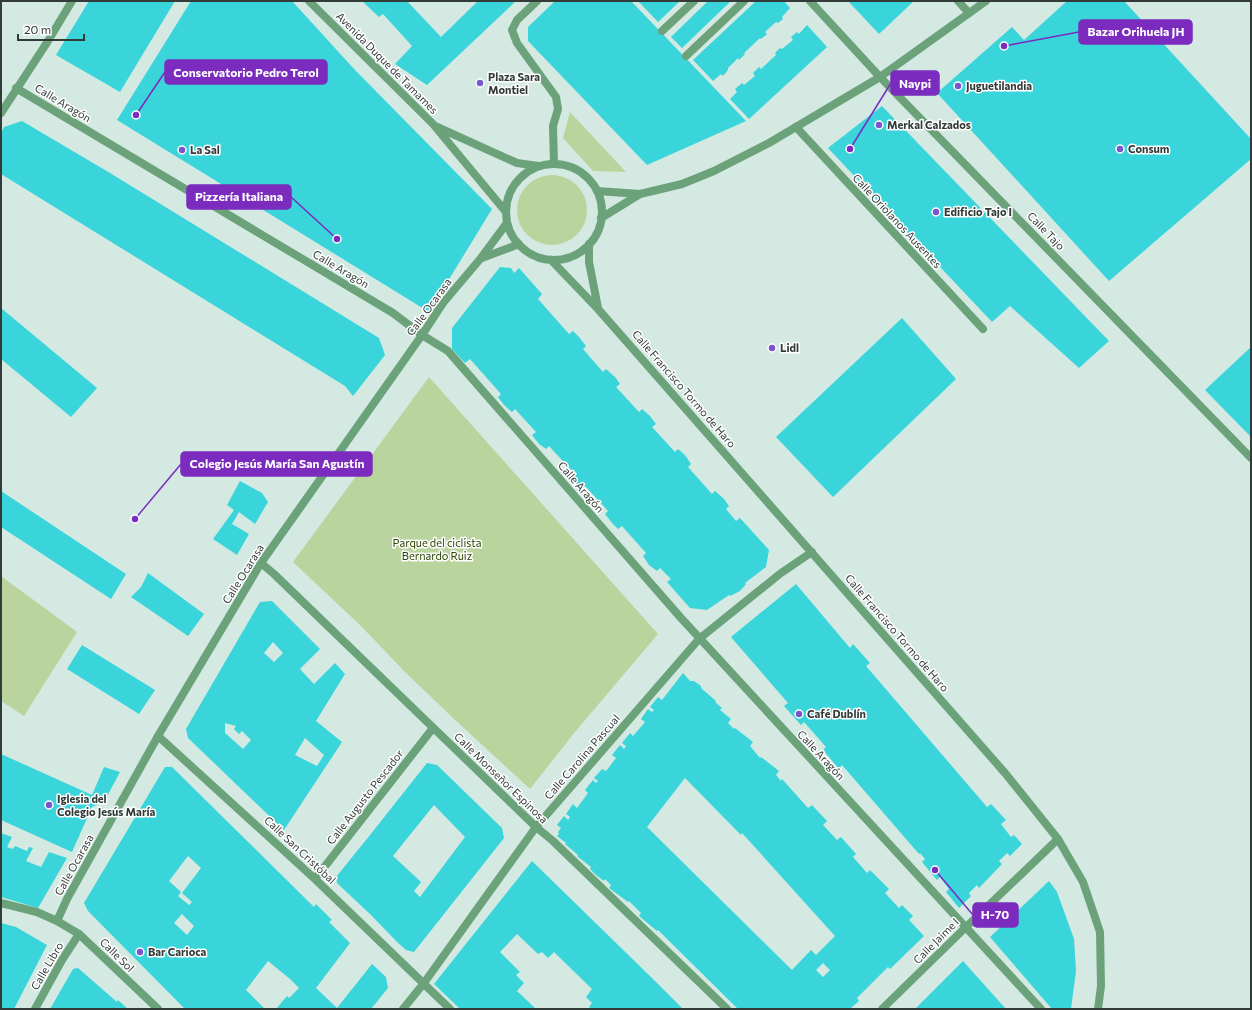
<svg xmlns="http://www.w3.org/2000/svg" width="1252" height="1010" viewBox="0 0 1252 1010" font-family="Commissioner,sans-serif">
<style>
.green{fill:#bad49e}
.building{fill:#39d5db;fill-rule:evenodd}
.lines{fill:none;stroke-linecap:round;stroke-linejoin:round}
.pedestrian{stroke:#6ba27a;stroke-width:8}
.minor{stroke:#6ba27a;stroke-width:8}
.tertiary{stroke:#6ba27a;stroke-width:8}
.poi-dot{fill:#7955cf;stroke:#fff;stroke-width:1.5}
.labels{text-anchor:middle;stroke-width:3;stroke-linejoin:round;paint-order:stroke}
.street-label{font-size:11px;fill:#323b38;stroke:#fff}
.poi-label{font-size:11px;font-weight:bold;fill:#323b38;stroke:#fff;text-anchor:start}
.park-label{font-size:11px;fill:#2b4300;stroke:#fff}
.leader{fill:none;stroke:#7b2cbf;stroke-width:1.5}
.callout-dot{fill:#7b2cbf;stroke:#fff;stroke-width:1.5}
.callout{fill:#7b2cbf;stroke:#7b2cbf;stroke-width:1.5}
.callout-label{font-size:12px;text-anchor:middle;font-weight:bold;fill:#fff}
</style>
<rect width="100%" height="100%" fill="#d3e9e2"/>
<!-- green -->
<path class="green" d="M570 112 626 172 593 171 563 138Z
M517 210a35 35 0 1 1 70 0a35 35 0 1 1-70 0Z
M429 377 658 634 575 732 530 789 452 717 405 672 361 626 293 562Z
M1 576 77 632 24 716 1 701Z"/>
<!-- building -->
<path class="building" d="M89 1H175L120 92 56 55Z
M191 1H292L355 70 492 209 429 312 117 120Z
M362 1H407L441 37 478 1H516L427 85 395 64 412 46 383 14 379 17Z
M555 1H631L746 121 647 165 528 41V27Z
M638 1H680L658 22Z
M708 1H731L682 48 671 37Z
M756 1H784L790 8 782 17 783 19 778 23 776 22 765 32 767 34 761 39 760 38 744 53 745 54 739 60 738 58 728 68V70L723 76 721 74 713 81 693 60Z
M848 1H914L879 34Z
M1067 1H1124L1251 139V159L1109 281 937 93 1012 27 1024 40Z
M807 25 827 47 749 119 730 99 737 92 735 89 742 83 744 85 755 76 753 73 759 67 761 69 776 55 775 53 780 48 782 49 793 40 791 37 797 32 799 34Z
M882 106 1109 341 1079 368 1010 306 992 322 828 148Z
M22 121 110 173 379 338 385 355 353 396 345 386 1 174V133L4 127Z
M500 267 511 268 514 273 519 268 542 294 538 299 569 334 573 331 579 337 586 346 583 349 603 372 606 369 615 377 620 384 616 387 639 412 642 409 650 416 656 424 652 427 675 452 678 449 685 455 691 464 688 467 712 494 715 491 724 499 729 506 726 509 736 521 740 518 769 550 766 567 745 583 746 584 740 591 730 596 729 595 707 610 690 608 667 582 671 579 660 568 657 571 649 565 643 556 646 553 622 526 618 529 613 524 605 514 608 511 585 486 582 489 577 485 569 474 572 471 549 446 546 449 539 444 532 435 536 432 515 409 512 412 504 405 498 397 501 394 470 359 465 363 452 349V328Z
M1 308 97 388 71 417 1 359Z
M902 318 956 379 833 497 776 437Z
M1251 347V437L1205 390Z
M240 481 262 493 268 502 255 524 239 512 232 524 249 534 237 555 213 539 234 510 227 505Z
M1 491 126 574 111 599 1 527Z
M148 573 204 614 188 636 131 597 141 587Z
M796 584 850 648 853 644 870 663 866 666 987 807 991 804 1006 820 1001 824 1011 837 1014 835 1022 844 1010 856 1007 853 999 861 1002 864 979 888 977 885 969 893 971 896 959 908 946 892 949 889 940 877 937 880 922 862 925 859 920 853 919 854 842 765 839 769 823 750 826 747 804 722 801 725 784 706 788 703 731 637Z
M272 601 320 649 300 669 314 684 335 663 345 674 316 721 342 742 284 830 188 738 186 729 260 602ZM273 642 283 653 274 662 264 653ZM225 723 236 726 234 729 239 734 242 731 251 740 243 749 225 733ZM305 738 324 755 317 766 295 755Z
M82 645 155 690 139 714 67 669Z
M683 673 690 681H694L701 686V688L716 701 715 702 722 708 720 710 731 719 728 723 734 729 735 728 753 742 750 746 760 758 761 757 779 771 776 775 781 781 782 779 808 808 812 805 827 821 823 825 837 840 841 837 856 854 853 857 867 873 870 870 889 889 885 893 899 908 902 905 913 916 909 920 924 936 890 969 888 967 857 998 859 1001 850 1009H738L658 930 657 931 639 916 641 913 629 901 628 902 609 888 611 885 605 879 604 881 596 875 590 869 591 867 577 856 578 855 565 844 566 843 557 836 559 834 558 832 561 828 557 825 564 816 568 820 570 817 566 814 573 804 577 808 588 793 585 790 593 780 596 783 598 781 594 778 602 769 606 771 616 758 612 755 620 745 624 749 626 746 622 743 630 733 633 736 645 722 641 719 648 709 652 712 654 710 650 707 658 697 662 700ZM685 778 741 835 742 833 835 936 816 955 811 950 792 970 647 827ZM823 963 830 970 823 977 816 970Z
M1 754 92 795 104 767 120 772 104 802 92 807 72 852 1 820Z
M427 763 437 765 502 828 504 838 414 952 406 950 397 942 371 915 337 883 336 877 370 835ZM434 805 465 837 420 897 414 891 421 882 393 856Z
M165 767H172L314 907 316 904 332 920 329 922 350 943 316 988 337 1008 372 964 386 977 388 988 371 1009H276L287 996 289 998 299 988 290 979 268 961 246 990 265 1009H185L88 911 84 903ZM188 856 201 868 182 893 192 902 189 905 178 896 181 892 169 881ZM182 914 194 926 187 935 174 923Z
M1 833 12 837 7 847 13 849 15 846 27 851 29 847 33 848 26 861 41 867 49 852 67 858 38 908 1 897Z
M532 861 655 981 683 1009H591L589 1007 592 1003 586 997 592 989 554 952 548 958 542 952 538 954 517 934 500 952 520 972 516 975 524 983 517 991 536 1009H460L434 984Z
M1049 881 1057 892 1074 939 1076 971 1071 1009H1052L990 937Z
M1 923 16 927 47 945 14 1009H1Z
M963 961 1006 1009H915Z
M78 968 117 1002 118 1000 128 1009H50L73 969Z"/>
<g class="lines">
<!-- pedestrian -->
<path class="pedestrian" d="M662 31 694 1
M686 56 744 1
M796 127 983 329"/>
<!-- minor -->
<path class="minor" d="M537 1 517 20 512 30 517 43 556 97 558 109 553 126 554 164
M810 1 880 77 1251 458
M958 1 969 13
M16 88 393 313 422 335 448 351 681 618 1041 1009
M1 113 48 41 72 1
M261 563 274 574 536 827 553 841 727 1009
M158 736 315 879 450 1009
M315 879 433 728
M35 1009 62 960 79 934
M403 1009 424 983 536 827 699 639 781 573 812 552
M882 1009 966 927 1058 839"/>
<!-- tertiary -->
<path class="tertiary" d="M309 1 433 124 506 212
M435 126 517 163 538 166
M506 212a48 48 0 1 1 96 0a48 48 0 1 1-96 0Z
M597 191 640 194 682 184 714 171 769 143 880 77 986 1
M601 218 640 194
M589 244V262L598 308
M482 258 519 244
M551 260 598 309 1005 773 1058 839 1083 882 1100 932 1101 986 1098 1009
M1 903 37 912 57 921 79 934 158 1009
M57 921 67 899 158 736 261 563 422 335 443 303 481 258 507 223"/>
</g>
<!-- markers -->
<g class="poi-dot">
<circle cx="480" cy="83" r="4"/>
<circle cx="958" cy="86" r="4"/>
<circle cx="879" cy="125" r="4"/>
<circle cx="1120" cy="149" r="4"/>
<circle cx="182" cy="150" r="4"/>
<circle cx="936" cy="212" r="4"/>
<circle cx="772" cy="348" r="4"/>
<circle cx="799" cy="714" r="4"/>
<circle cx="49" cy="805" r="4"/>
<circle cx="140" cy="952" r="4"/>
</g>
<g class="labels">
<!-- street labels -->
<g class="street-label">
<text transform="translate(387 63) rotate(45)" y="4">Avenida Duque de Tamames</text>
<text transform="translate(63 103) rotate(31)" y="4">Calle Aragón</text>
<text transform="translate(897 221) rotate(47)" y="4">Calle Oriolanos Ausentes</text>
<text transform="translate(1046 231) rotate(46)" y="4">Calle Tajo</text>
<text transform="translate(341 269) rotate(31)" y="4">Calle Aragón</text>
<text transform="translate(429 307) rotate(-54)" y="4">Calle Ocarasa</text>
<text transform="translate(684 389) rotate(49)" y="4">Calle Francisco Tormo de Haro</text>
<text transform="translate(581 487) rotate(49)" y="4">Calle Aragón</text>
<text transform="translate(243 574) rotate(-58)" y="4">Calle Ocarasa</text>
<text transform="translate(897 633) rotate(49)" y="4">Calle Francisco Tormo de Haro</text>
<text transform="translate(821 755) rotate(47)" y="4">Calle Aragón</text>
<text transform="translate(582 757) rotate(-49)" y="4">Calle Carolina Pascual</text>
<text transform="translate(501 778) rotate(44)" y="4">Calle Monseñor Espinosa</text>
<text transform="translate(365 797) rotate(-52)" y="4">Calle Augusto Pescador</text>
<text transform="translate(300 850) rotate(43)" y="4">Calle San Cristóbal</text>
<text transform="translate(74 865) rotate(-61)" y="4">Calle Ocarasa</text>
<text transform="translate(936 941) rotate(-45)" y="4">Calle Jaime I</text>
<text transform="translate(117 955) rotate(44)" y="4">Calle Sol</text>
<text transform="translate(47 966) rotate(-60)" y="4">Calle Libro</text>
</g>
<!-- poi labels -->
<g class="poi-label">
<text x="488" y="81">Plaza Sara<tspan x="488" dy="13">Montiel</tspan></text>
<text x="966" y="90">Juguetilandia</text>
<text x="887" y="129">Merkal Calzados</text>
<text x="1128" y="153">Consum</text>
<text x="190" y="154">La Sal</text>
<text x="944" y="216">Edificio Tajo I</text>
<text x="780" y="352">Lidl</text>
<text x="807" y="718">Café Dublín</text>
<text x="57" y="803">Iglesia del<tspan x="57" dy="13">Colegio Jesús María</tspan></text>
<text x="148" y="956">Bar Carioca</text>
</g>
<!-- park labels -->
<g class="park-label">
<text x="437" y="547">Parque del ciclista<tspan x="437" dy="13">Bernardo Ruiz</tspan></text>
</g>
</g>
<!-- callouts -->
<path class="leader" d="M1004 46L1079 32M136 115L165 72M850 149L891 83M337 239L291 197M135 519L181 464M935 870L973 915"/>
<g class="callout-dot">
<circle cx="1004" cy="46" r="4"/>
<circle cx="136" cy="115" r="4"/>
<circle cx="850" cy="149" r="4"/>
<circle cx="337" cy="239" r="4"/>
<circle cx="135" cy="519" r="4"/>
<circle cx="935" cy="870" r="4"/>
</g>
<g class="callout">
<rect x="1079" y="20" width="113" height="24" rx="4"/>
<rect x="165" y="60" width="162" height="24" rx="4"/>
<rect x="891" y="71" width="48" height="24" rx="4"/>
<rect x="187" y="185" width="104" height="24" rx="4"/>
<rect x="181" y="452" width="191" height="24" rx="4"/>
<rect x="973" y="903" width="45" height="24" rx="4"/>
</g>
<g class="callout-label">
<text x="1136" y="36">Bazar Orihuela JH</text>
<text x="246" y="77">Conservatorio Pedro Terol</text>
<text x="915" y="88">Naypi</text>
<text x="239" y="201">Pizzería Italiana</text>
<text x="277" y="468">Colegio Jesús María San Agustín</text>
<text x="995" y="919">H-70</text>
</g>
<!-- border -->
<rect width="1252" height="1010" fill="none" stroke="#323b38" stroke-width="4"/>
<!-- scale -->
<path d="M18 34v6h66v-6" fill="none" stroke="#323b38" stroke-width="2"/>
<text x="24" y="34" font-size="12" fill="#323b38" stroke="#ffffff" stroke-width="3" paint-order="stroke">20 m</text>
</svg>
